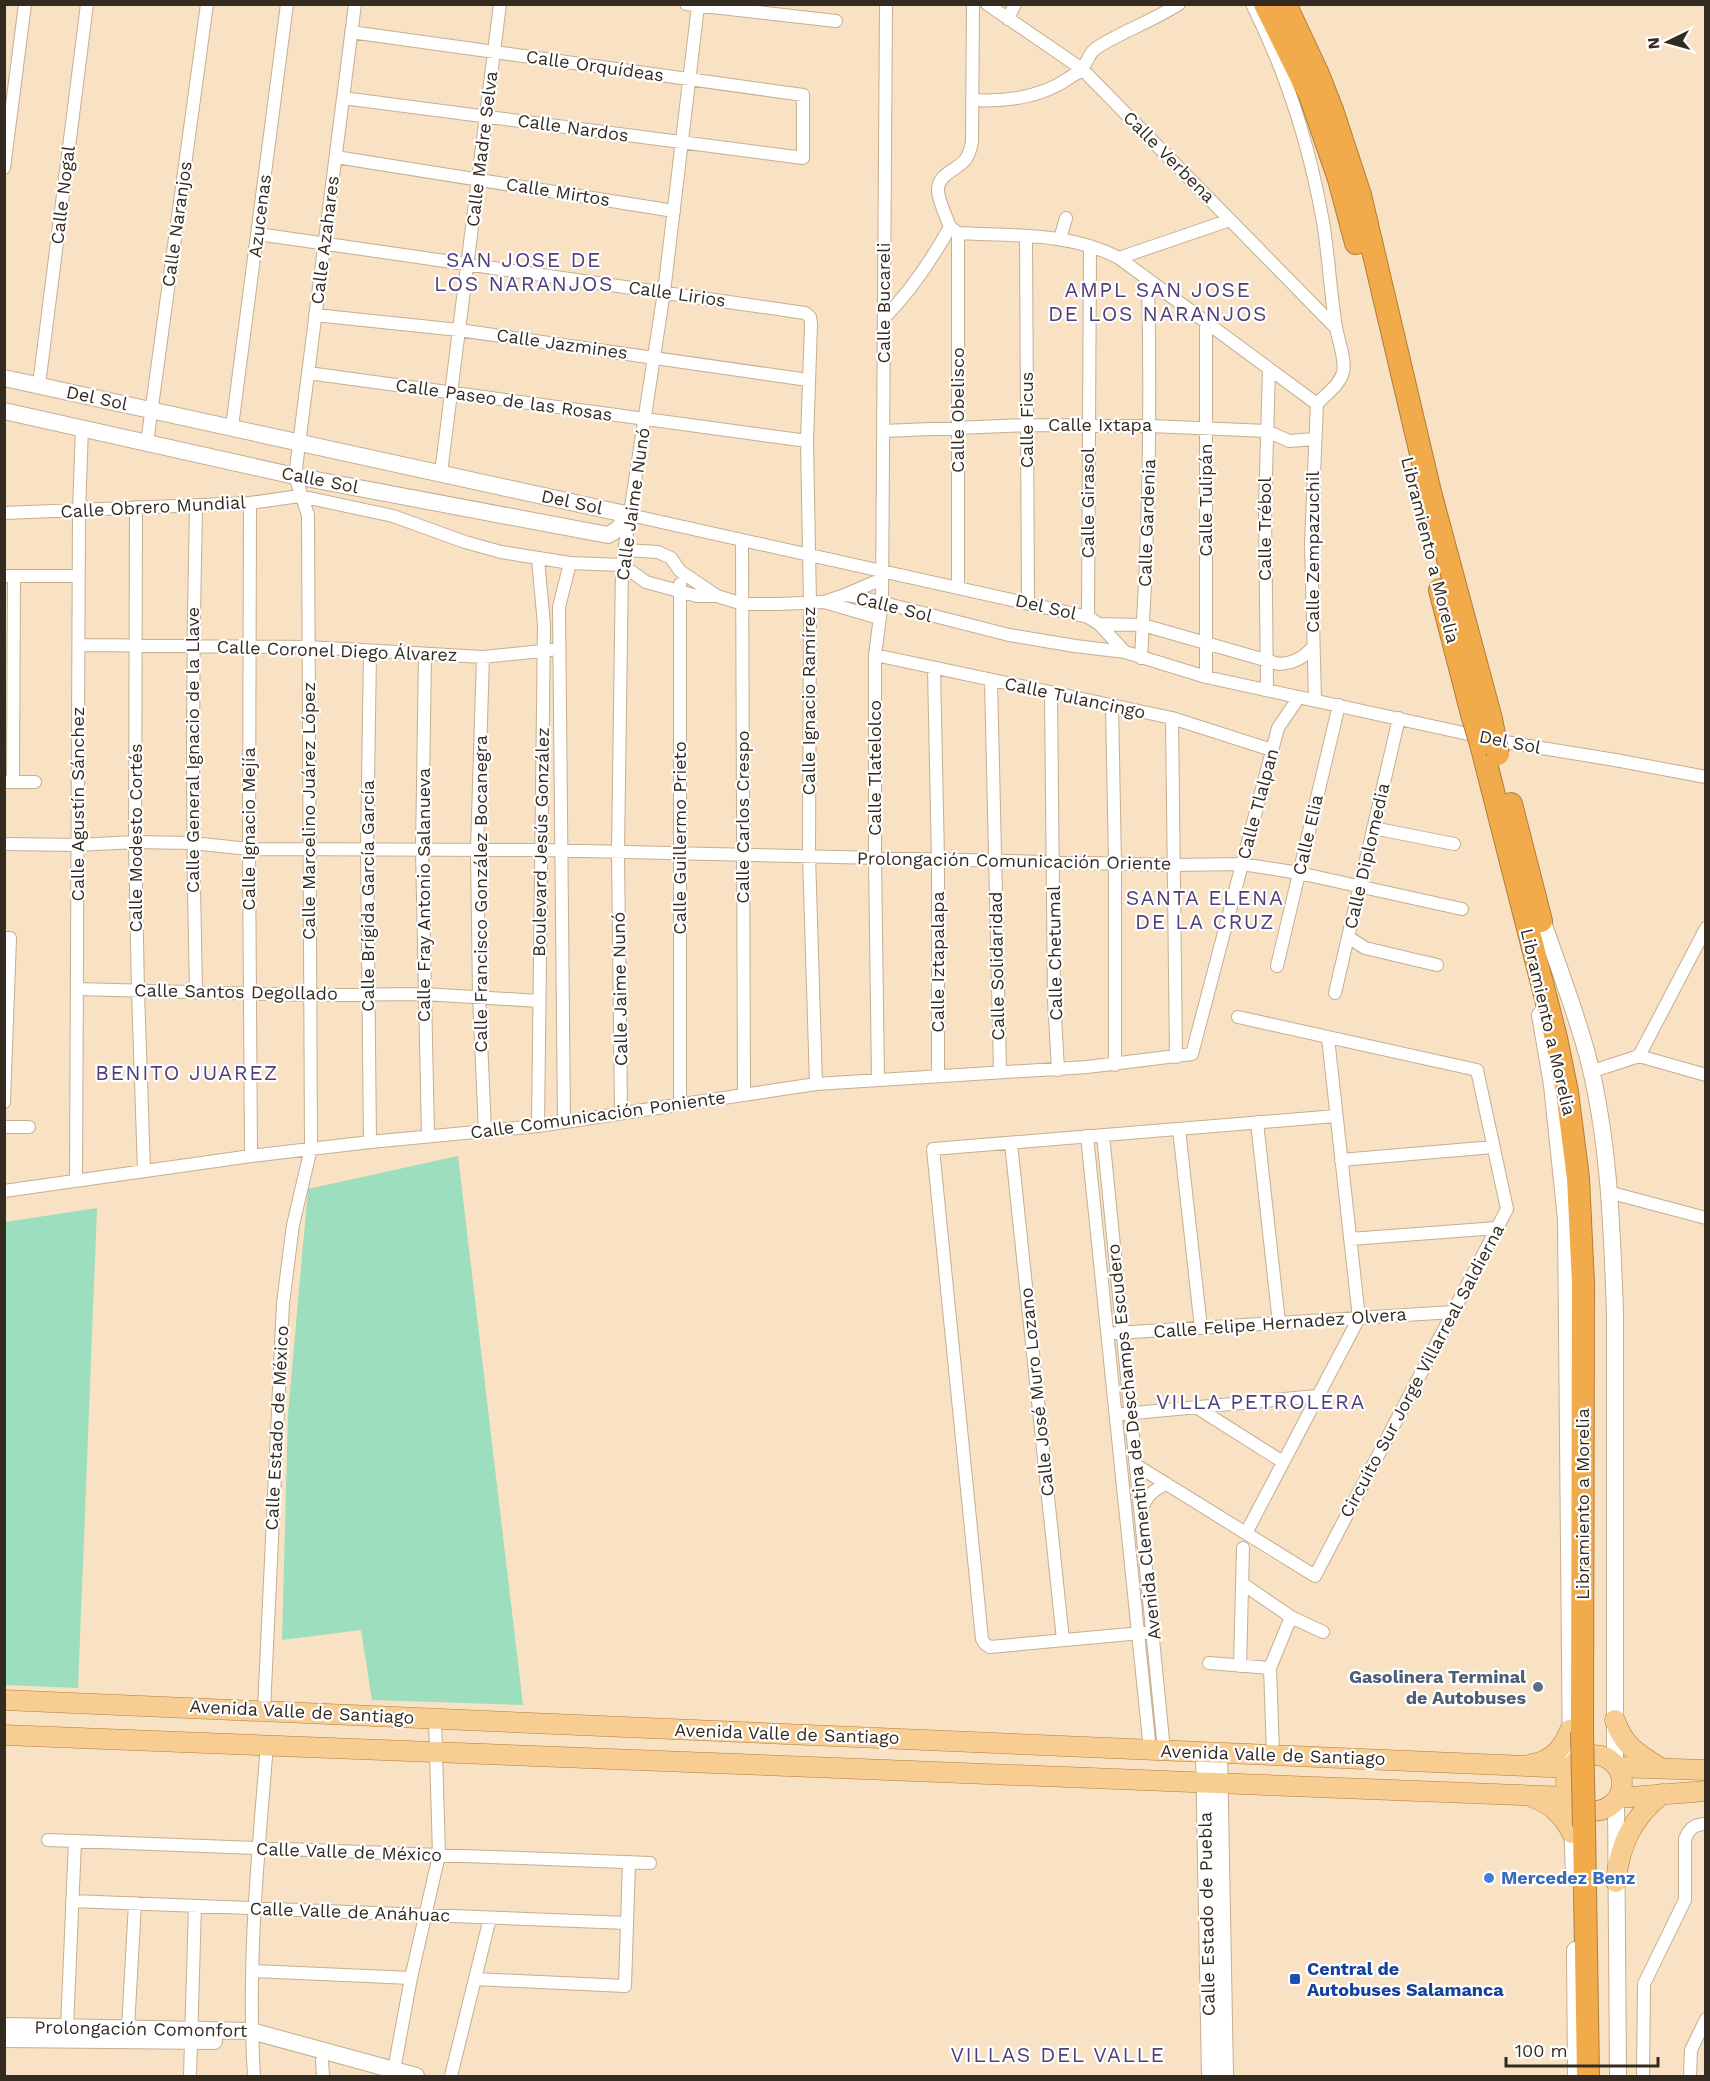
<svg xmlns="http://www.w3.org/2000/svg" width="1710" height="2081" viewBox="0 0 1710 2081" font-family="'Work Sans',sans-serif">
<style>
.green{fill:#9cdebd}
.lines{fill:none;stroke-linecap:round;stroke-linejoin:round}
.street-casing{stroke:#c6ae92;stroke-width:14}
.secondary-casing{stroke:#c6ae92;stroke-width:18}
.primary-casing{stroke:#af7e3b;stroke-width:21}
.highway-casing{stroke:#af7e3b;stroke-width:24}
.street{stroke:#fff;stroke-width:12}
.secondary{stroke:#fff;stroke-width:16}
.primary{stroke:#f7cd92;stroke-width:20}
.highway{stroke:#f1ab4a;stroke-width:22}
.highway-bridge-casing{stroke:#af7e3b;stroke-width:24;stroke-linecap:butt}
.highway-bridge{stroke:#f1ab4a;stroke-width:22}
.service-dot{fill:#5c6f8a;stroke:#fff;stroke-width:2}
.shop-dot{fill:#3f7fe0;stroke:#fff;stroke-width:2}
.transit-dot{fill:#1a4fb4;stroke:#fff;stroke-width:2}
.labels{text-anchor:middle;stroke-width:4.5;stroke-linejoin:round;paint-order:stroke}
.street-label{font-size:18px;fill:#342b20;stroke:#fff}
.service-label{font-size:18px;font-weight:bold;fill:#4e5e75;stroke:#fff;text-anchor:end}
.shop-label{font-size:18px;font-weight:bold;fill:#366cbe;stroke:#fff;text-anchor:start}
.transit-label{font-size:18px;font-weight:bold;fill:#164399;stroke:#fff;text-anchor:start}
.quarter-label{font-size:21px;letter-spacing:1.5px;fill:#4f3f7d;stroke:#fff}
</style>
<rect width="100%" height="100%" fill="#f9e1c3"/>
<!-- green -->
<path class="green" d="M458 1156 523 1705 372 1700 361 1630 282 1640 288 1414 308 1189Z
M97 1208 78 1688 5 1685V1222Z"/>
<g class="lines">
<defs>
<path id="street" d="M686 4 836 21
M987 4 1082 69 1335 327
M1252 4C1286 72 1310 148 1323 222 1329 257 1330 292 1336 327 1338 340 1346 359 1343 372 1340 385 1325 395 1317 404
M1008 19 1015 4
M343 98 803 158V95L351 32
M972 100C1006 102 1040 98 1069 78 1073 75 1078 73 1081 70 1089 61 1087 53 1101 45 1126 30 1154 20 1179 4
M336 157 674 211
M4 168 25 4
M950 227 958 233C1012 236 1070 232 1119 258L1317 404
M258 234 805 313 810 317 811 324 807 441 810 603 809 856 816 1084
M1026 237 1028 602
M1060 239 1066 218
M1119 258 1230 220
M315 315 459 330 808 380
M884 318C911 291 931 261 950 227 946 216 939 202 938 191 937 174 957 170 965 160 970 154 970 149 972 142L973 4
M308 373 807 441
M39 385 87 4
M232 427 287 4
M883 431 1027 425 1150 426 1267 431 1289 441 1315 439
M147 443 207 4
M441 473 500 4
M250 503 249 849 251 1156
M196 506C192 669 192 830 196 993
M136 507 135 842 138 991 144 1170
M4 513 250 503 300 496 393 516 465 542 501 552 570 563 622 565 646 582 697 596H717
M630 515 1088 617 1099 624 1125 652
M742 540 744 1095
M625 550 658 552 671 558 680 571 717 596 743 604H778L824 602 845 595 860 597 1009 635 1075 646 1125 652 1206 677 1505 742 1615 760 1706 777
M4 576H79
M958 587V233
M847 594 882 579
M824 602 879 618
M1088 617 1090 246
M1099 624 1143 625 1279 664C1294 663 1303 658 1313 647
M79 645 309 647 483 657 551 650
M370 651 367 849 370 1142
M425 654 422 850 428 1136
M875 655 1172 718 1272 750
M483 657 477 850 479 996 485 1131
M1141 658C1149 532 1151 406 1148 279
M934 668 938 860V1076
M1206 677V322
M991 680 1000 1071
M1267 690 1265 508 1269 369
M1051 693 1054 1000 1058 1070
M1315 700 1311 543 1317 404
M1112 705 1115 863V1065
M1172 718 1176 1057
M7 782H35
M13 782 14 576
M1373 828 1454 844
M4 844 78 845 135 842 192 843 249 849 541 850 1173 865 1242 864 1299 873 1462 909
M1348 937 1365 948 1437 965
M4 938H10L4 1102
M1277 966 1339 705
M77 989 309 995 424 994 539 1001
M1335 993 1399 718
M1639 1056 1706 1075
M1590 1072 1639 1056 1706 928
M878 1080 875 858V655L882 602 886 4
M680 1104V584
M621 1113 618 852 622 565 664 292 698 6
M564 1122 559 607 570 563
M1257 1122 1279 1323
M538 1126 544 625 538 559
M4 1127H29
M1179 1129 1201 1328
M1103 1135 1164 1750
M1087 1136 1150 1750
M1011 1143 1063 1640
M1341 1160 1493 1147
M76 1180 79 511 82 428
M4 1191 251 1156 370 1142 538 1126 816 1084 1087 1067 1192 1054 1278 728 1299 697
M1608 1192 1706 1218
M1350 1239 1497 1228
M1116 1333 1453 1312
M1196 1407 1283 1462
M1123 1414 1317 1396
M1136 1465 1315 1576 1507 1209 1477 1070 1238 1017
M1142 1509C1146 1496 1154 1489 1167 1484
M1246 1533 1359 1318 1328 1038
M1243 1584 1291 1617 1323 1632
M1152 1632 990 1647 985 1644 982 1639 933 1149 1336 1116
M1209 1663 1270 1668
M1240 1666 1243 1548
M264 1710 283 1303 293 1225 311 1148 308 515 295 476 355 4
M1273 1754 1270 1668 1291 1617
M48 1840 650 1863
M72 1901 627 1923
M253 1971 411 1978
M475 1979 625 1986 629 1862
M67 2027 75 1841
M128 2028 135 1903
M322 2061 323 2076
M393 2075 411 1978 439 1855 435 1718
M190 2076 195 1906
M254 2076C247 1966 258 1855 267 1745
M451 2076 490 1918
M1643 2076 1644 1984 1685 1900V1839C1689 1829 1694 1824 1706 1824
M1690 2076 1691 2050 1706 2019"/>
<path id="secondary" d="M4 378 630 515 618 529 608 535 295 476 4 411
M1539 911C1555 958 1574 1006 1587 1054 1609 1136 1612 1228 1615 1313V1764
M1540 1015 1552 1085 1566 1219 1571 1766
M1204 1751 1210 2076
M1219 1752 1225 2076
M1571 1799 1574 1873
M1616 1801 1618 2076
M1575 1950 1576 2076
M4 2026 251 2031 416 2076
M4 2039 214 2041"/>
<path id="primary" d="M4 1700 1570 1768
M1615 1720C1622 1744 1638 1754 1659 1767
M4 1735 1569 1797
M1566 1783a28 28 0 1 1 56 0a28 28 0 1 1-56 0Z
M1532 1764C1552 1761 1563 1748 1570 1730
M1617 1767 1706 1770
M1532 1797C1551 1804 1563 1815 1572 1833
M1618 1798 1706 1791
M1616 1882C1619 1845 1633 1817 1662 1794"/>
<path id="highway" d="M1265 4 1310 95 1339 179 1356 243
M1285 4 1317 72 1332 110 1360 195 1430 492 1491 719
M1440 590 1472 714
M1481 744 1556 1038 1567 1092 1578 1178 1583 1283 1582 1732
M1511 804 1541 921
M1584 1826 1588 2076"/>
</defs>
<!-- street casing -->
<use href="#street" class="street-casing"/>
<!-- secondary casing -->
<use href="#secondary" class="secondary-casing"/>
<!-- primary casing -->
<use href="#primary" class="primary-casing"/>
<!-- highway casing -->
<use href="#highway" class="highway-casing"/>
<!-- street -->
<use href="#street" class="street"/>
<!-- secondary -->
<use href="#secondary" class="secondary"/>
<!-- primary -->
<use href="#primary" class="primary"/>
<!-- highway -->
<use href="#highway" class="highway"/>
<defs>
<path id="highway-bridge" d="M1472 714 1481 744
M1491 719 1498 754
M1582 1732 1584 1826"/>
</defs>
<!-- highway-bridge casing -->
<use href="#highway-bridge" class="highway-bridge-casing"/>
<!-- highway-bridge -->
<use href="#highway-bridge" class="highway-bridge"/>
</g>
<!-- markers -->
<circle class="service-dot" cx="1538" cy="1687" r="6"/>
<circle class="shop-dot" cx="1489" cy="1878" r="6"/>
<rect class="transit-dot" x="1289" y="1973" width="12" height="12" rx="3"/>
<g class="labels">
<!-- street labels -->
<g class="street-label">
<text transform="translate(595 66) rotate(8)" y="6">Calle Orquídeas</text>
<text transform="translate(573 128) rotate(8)" y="6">Calle Nardos</text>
<text transform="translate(482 149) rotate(-83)" y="6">Calle Madre Selva</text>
<text transform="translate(1169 157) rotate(45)" y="6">Calle Verbena</text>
<text transform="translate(558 192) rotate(9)" y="6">Calle Mirtos</text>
<text transform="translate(63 195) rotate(-83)" y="6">Calle Nogal</text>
<text transform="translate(260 216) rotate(-83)" y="6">Azucenas</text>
<text transform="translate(177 224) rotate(-82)" y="6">Calle Naranjos</text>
<text transform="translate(325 240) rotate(-83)" y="6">Calle Azahares</text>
<text transform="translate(677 294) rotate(8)" y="6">Calle Lirios</text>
<text transform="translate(884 303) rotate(-90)" y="6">Calle Bucareli</text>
<text transform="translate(562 344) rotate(8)" y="6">Calle Jazmines</text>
<text transform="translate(97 398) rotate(12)" y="6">Del Sol</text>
<text transform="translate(504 400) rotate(8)" y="6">Calle Paseo de las Rosas</text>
<text transform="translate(958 410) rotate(-90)" y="6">Calle Obelisco</text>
<text transform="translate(1027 420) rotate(-90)" y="6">Calle Ficus</text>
<text x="1100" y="431">Calle Ixtapa</text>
<text transform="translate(320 480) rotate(11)" y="6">Calle Sol</text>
<text transform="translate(1206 500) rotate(-90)" y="6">Calle Tulipán</text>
<text transform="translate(572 502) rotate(12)" y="6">Del Sol</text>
<text transform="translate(1088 503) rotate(-90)" y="6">Calle Girasol</text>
<text transform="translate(633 504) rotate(-82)" y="6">Calle Jaime Nunó</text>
<text transform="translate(153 507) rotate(-3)" y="6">Calle Obrero Mundial</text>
<text transform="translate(1147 523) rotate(-88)" y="6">Calle Gardenia</text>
<text transform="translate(1265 529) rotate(-90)" y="6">Calle Trébol</text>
<text transform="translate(1430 550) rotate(76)" y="6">Libramiento a Morelia</text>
<text transform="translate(1313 552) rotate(-90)" y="6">Calle Zempazuchil</text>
<text transform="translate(894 607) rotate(14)" y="6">Calle Sol</text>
<text transform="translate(1046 607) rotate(13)" y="6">Del Sol</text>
<text transform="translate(337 651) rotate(2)" y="6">Calle Coronel Diego Álvarez</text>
<text transform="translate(1075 698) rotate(12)" y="6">Calle Tulancingo</text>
<text transform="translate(809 701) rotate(-90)" y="6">Calle Ignacio Ramírez</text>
<text transform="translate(1510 742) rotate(11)" y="6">Del Sol</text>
<text transform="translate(193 750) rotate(-90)" y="6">Calle General Ignacio de la Llave</text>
<text transform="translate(875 768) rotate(-90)" y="6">Calle Tlatelolco</text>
<text transform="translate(78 804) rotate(-90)" y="6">Calle Agustín Sánchez</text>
<text transform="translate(1258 804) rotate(-75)" y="6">Calle Tlalpan</text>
<text transform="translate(309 811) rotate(-90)" y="6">Calle Marcelino Juárez López</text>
<text transform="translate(743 817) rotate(-90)" y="6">Calle Carlos Crespo</text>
<text transform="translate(249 829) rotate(-90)" y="6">Calle Ignacio Mejía</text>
<text transform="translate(1308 835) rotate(-77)" y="6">Calle Elia</text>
<text transform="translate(136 838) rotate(-90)" y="6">Calle Modesto Cortés</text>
<text transform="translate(680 838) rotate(-90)" y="6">Calle Guillermo Prieto</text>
<text transform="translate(541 842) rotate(-89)" y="6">Boulevard Jesús González</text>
<text transform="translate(1367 856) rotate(-77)" y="6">Calle Diplomedia</text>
<text transform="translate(1014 861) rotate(1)" y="6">Prolongación Comunicación Oriente</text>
<text transform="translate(481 894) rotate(-90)" y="6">Calle Francisco González Bocanegra</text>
<text transform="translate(424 895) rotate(-90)" y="6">Calle Fray Antonio Salanueva</text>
<text transform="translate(368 896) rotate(-90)" y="6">Calle Brígida García García</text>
<text transform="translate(1055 953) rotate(-91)" y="6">Calle Chetumal</text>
<text transform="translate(938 962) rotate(-90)" y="6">Calle Iztapalapa</text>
<text transform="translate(997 966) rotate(-91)" y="6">Calle Solidaridad</text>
<text transform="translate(620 989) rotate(-91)" y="6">Calle Jaime Nunó</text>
<text transform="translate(236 992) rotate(1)" y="6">Calle Santos Degollado</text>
<text transform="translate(1548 1022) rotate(77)" y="6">Libramiento a Morelia</text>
<text transform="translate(598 1115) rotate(-8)" y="6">Calle Comunicación Poniente</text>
<text transform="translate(1280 1323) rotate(-4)" y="6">Calle Felipe Hernadez Olvera</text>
<text transform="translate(1422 1371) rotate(-62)" y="6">Circuito Sur Jorge Villarreal Saldierna</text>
<text transform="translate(1037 1392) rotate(-96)" y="6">Calle José Muro Lozano</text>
<text transform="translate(277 1428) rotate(-87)" y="6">Calle Estado de México</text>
<text transform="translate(1134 1442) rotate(-96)" y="6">Avenida Clementina de Deschamps Escudero</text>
<text transform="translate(1583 1504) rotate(-90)" y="6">Libramiento a Morelia</text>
<text transform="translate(302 1712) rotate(3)" y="6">Avenida Valle de Santiago</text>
<text transform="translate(787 1734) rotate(2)" y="6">Avenida Valle de Santiago</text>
<text transform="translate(1273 1755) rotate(2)" y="6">Avenida Valle de Santiago</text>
<text transform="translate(349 1852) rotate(2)" y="6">Calle Valle de México</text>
<text transform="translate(350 1912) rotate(2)" y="6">Calle Valle de Anáhuac</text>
<text transform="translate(1207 1914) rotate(-91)" y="6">Calle Estado de Puebla</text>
<text transform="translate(141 2029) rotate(1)" y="6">Prolongación Comonfort</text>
</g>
<!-- service labels -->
<g class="service-label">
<text x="1526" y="1683">Gasolinera Terminal<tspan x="1526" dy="21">de Autobuses</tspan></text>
</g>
<!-- shop labels -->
<g class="shop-label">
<text x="1501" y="1884">Mercedez Benz</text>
</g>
<!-- transit labels -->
<g class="transit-label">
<text x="1307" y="1975">Central de<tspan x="1307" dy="21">Autobuses Salamanca</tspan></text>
</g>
<!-- quarter labels -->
<g class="quarter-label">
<text x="524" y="267">SAN JOSE DE<tspan x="524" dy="24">LOS NARANJOS</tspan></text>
<text x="1158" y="297">AMPL SAN JOSE<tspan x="1158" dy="24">DE LOS NARANJOS</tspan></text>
<text x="1205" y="905">SANTA ELENA<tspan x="1205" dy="24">DE LA CRUZ</tspan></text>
<text x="187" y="1080">BENITO JUAREZ</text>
<text x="1261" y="1409">VILLA PETROLERA</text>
<text x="1058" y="2062">VILLAS DEL VALLE</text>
</g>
</g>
<!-- border -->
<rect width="1710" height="2081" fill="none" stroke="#342b20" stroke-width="12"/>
<!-- north arrow -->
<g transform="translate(1668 42) rotate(265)" stroke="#ffffff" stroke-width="4.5" paint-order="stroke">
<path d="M0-4.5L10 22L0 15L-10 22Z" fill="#342b20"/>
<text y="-9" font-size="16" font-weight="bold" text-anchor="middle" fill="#342b20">N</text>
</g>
<!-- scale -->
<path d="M1506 2057v9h152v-9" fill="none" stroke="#342b20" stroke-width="3"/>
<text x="1515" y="2057" font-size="18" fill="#342b20" stroke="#ffffff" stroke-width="4.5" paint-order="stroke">100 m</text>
</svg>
